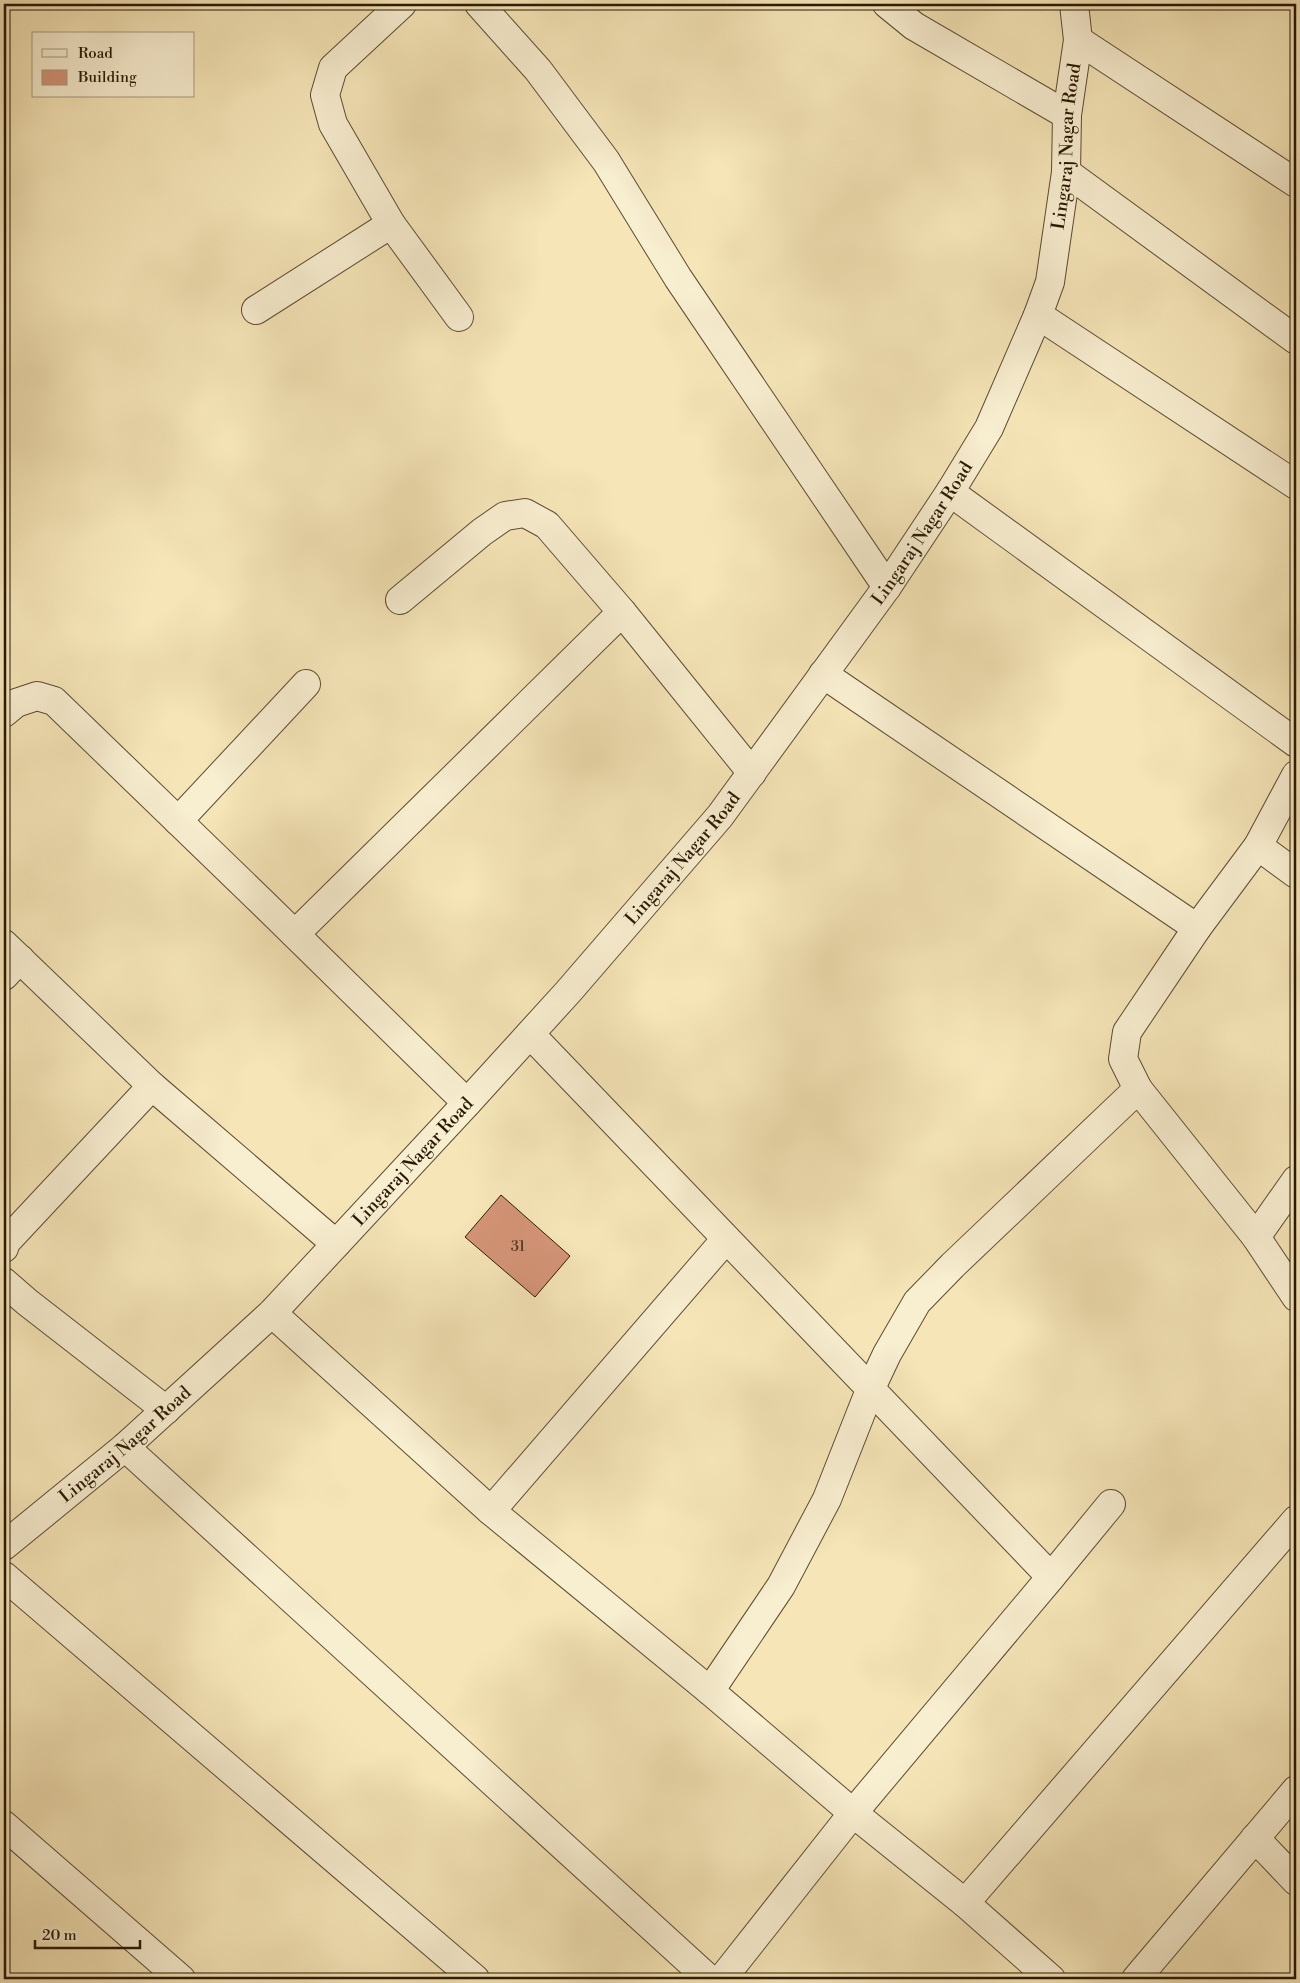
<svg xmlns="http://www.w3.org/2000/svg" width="1300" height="1983" viewBox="0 0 1300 1983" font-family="'Libre Bodoni',serif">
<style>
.building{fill:#d59578;stroke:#291904}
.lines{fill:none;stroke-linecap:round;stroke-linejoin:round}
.minor-casing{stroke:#5c4c31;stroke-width:30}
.minor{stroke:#f8eed0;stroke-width:28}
.labels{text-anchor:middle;stroke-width:4.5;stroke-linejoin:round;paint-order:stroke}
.number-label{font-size:15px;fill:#543821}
.street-label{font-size:18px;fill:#291904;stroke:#f8eed0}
</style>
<rect width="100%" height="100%" fill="#f5e5b7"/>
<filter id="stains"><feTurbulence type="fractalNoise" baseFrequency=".004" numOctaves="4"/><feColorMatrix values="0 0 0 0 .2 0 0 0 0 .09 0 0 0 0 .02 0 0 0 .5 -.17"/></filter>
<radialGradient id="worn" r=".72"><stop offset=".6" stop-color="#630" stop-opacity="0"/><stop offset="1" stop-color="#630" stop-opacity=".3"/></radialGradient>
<!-- building -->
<path class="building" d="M501 1195 570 1256 535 1297 465 1237Z"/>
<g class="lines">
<defs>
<g id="minor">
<path d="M402 4 333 68 325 95 333 124 391 224 459 317"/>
<path d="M479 4 538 70 606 161 678 278 887 587"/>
<path d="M887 4 914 26 1067 115"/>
<path d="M1078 40 1296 183"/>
<path d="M1066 172 1296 340"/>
<path d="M256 310 391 224"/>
<path d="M1038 315 1296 485"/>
<path d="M950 492 1296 743"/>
<path d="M400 600 482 532 505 516 525 513 547 525 622 612 752 773"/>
<path d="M823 674 1197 928"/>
<path d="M4 713 16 703 37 696 54 701 266 906 467 1103"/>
<path d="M1296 775 1258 846 1197 928 1127 1032 1123 1059 1138 1089 1256 1237 1296 1297"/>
<path d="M178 821 306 684"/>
<path d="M1258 846 1296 874"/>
<path d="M295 934 622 612"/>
<path d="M4 944 152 1086 336 1244"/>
<path d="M4 976 20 959"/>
<path d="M530 1034 1051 1577"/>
<path d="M1256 1237 1296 1180"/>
<path d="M4 1248 6 1242 152 1086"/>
<path d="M4 1282 27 1302 166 1410"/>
<path d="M272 1313 491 1511 710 1691 853 1813 965 1903 1051 1979"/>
<path d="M125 1447 709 1979"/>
<path d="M491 1511 726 1239"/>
<path id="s1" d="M4 1546 125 1447 272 1313 467 1103 568 992 720 816 887 587 950 492 989 428 1038 315 1050 282 1066 172 1067 115 1078 40 1074 4"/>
<path d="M4 1576 475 1979"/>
<path d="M710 1691 781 1586 827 1499 870 1390 887 1354 917 1302 953 1265 1138 1089"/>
<path d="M4 1825 181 1979"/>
<path d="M1255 1838 1296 1881"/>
<path d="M965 1903 1296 1520"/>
<path d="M722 1979 853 1813 1051 1577 1111 1504"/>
<path d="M1136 1979 1296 1790"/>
</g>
</defs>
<!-- minor casing -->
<use href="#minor" class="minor-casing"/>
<!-- minor -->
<use href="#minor" class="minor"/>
</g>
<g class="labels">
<!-- number labels -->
<g class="number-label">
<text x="518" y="1251">31</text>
</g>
<!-- street labels -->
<g class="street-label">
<text dy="6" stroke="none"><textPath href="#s1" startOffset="1792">Lingaraj Nagar Road</textPath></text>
<text dy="6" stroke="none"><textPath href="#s1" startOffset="1372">Lingaraj Nagar Road</textPath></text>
<text dy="6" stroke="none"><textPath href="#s1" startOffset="968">Lingaraj Nagar Road</textPath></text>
<text dy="6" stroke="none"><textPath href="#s1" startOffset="562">Lingaraj Nagar Road</textPath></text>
<text dy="6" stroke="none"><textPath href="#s1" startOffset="158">Lingaraj Nagar Road</textPath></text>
</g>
</g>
<!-- margin -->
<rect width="1300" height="1983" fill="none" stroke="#f5e5b7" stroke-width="20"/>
<rect x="5" y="5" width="1290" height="1973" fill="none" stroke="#291904" stroke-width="2.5"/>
<rect x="10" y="10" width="1280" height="1963" fill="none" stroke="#291904"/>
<!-- legend -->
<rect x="32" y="32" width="162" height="65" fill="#f8eed0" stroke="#a5997e"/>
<rect x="42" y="49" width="25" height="8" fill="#f8eed0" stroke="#a5997e"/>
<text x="78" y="58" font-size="15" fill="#291904">Road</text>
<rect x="42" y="70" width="25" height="15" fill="#d59578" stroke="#a5997e"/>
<text x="78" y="82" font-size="15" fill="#291904">Building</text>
<!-- scale -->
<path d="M35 1940v8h105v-8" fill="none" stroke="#291904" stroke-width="2.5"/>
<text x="42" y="1940" font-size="15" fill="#291904" stroke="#f8eed0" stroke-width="4" paint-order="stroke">20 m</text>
<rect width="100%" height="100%" filter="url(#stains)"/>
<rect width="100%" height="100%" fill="url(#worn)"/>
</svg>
